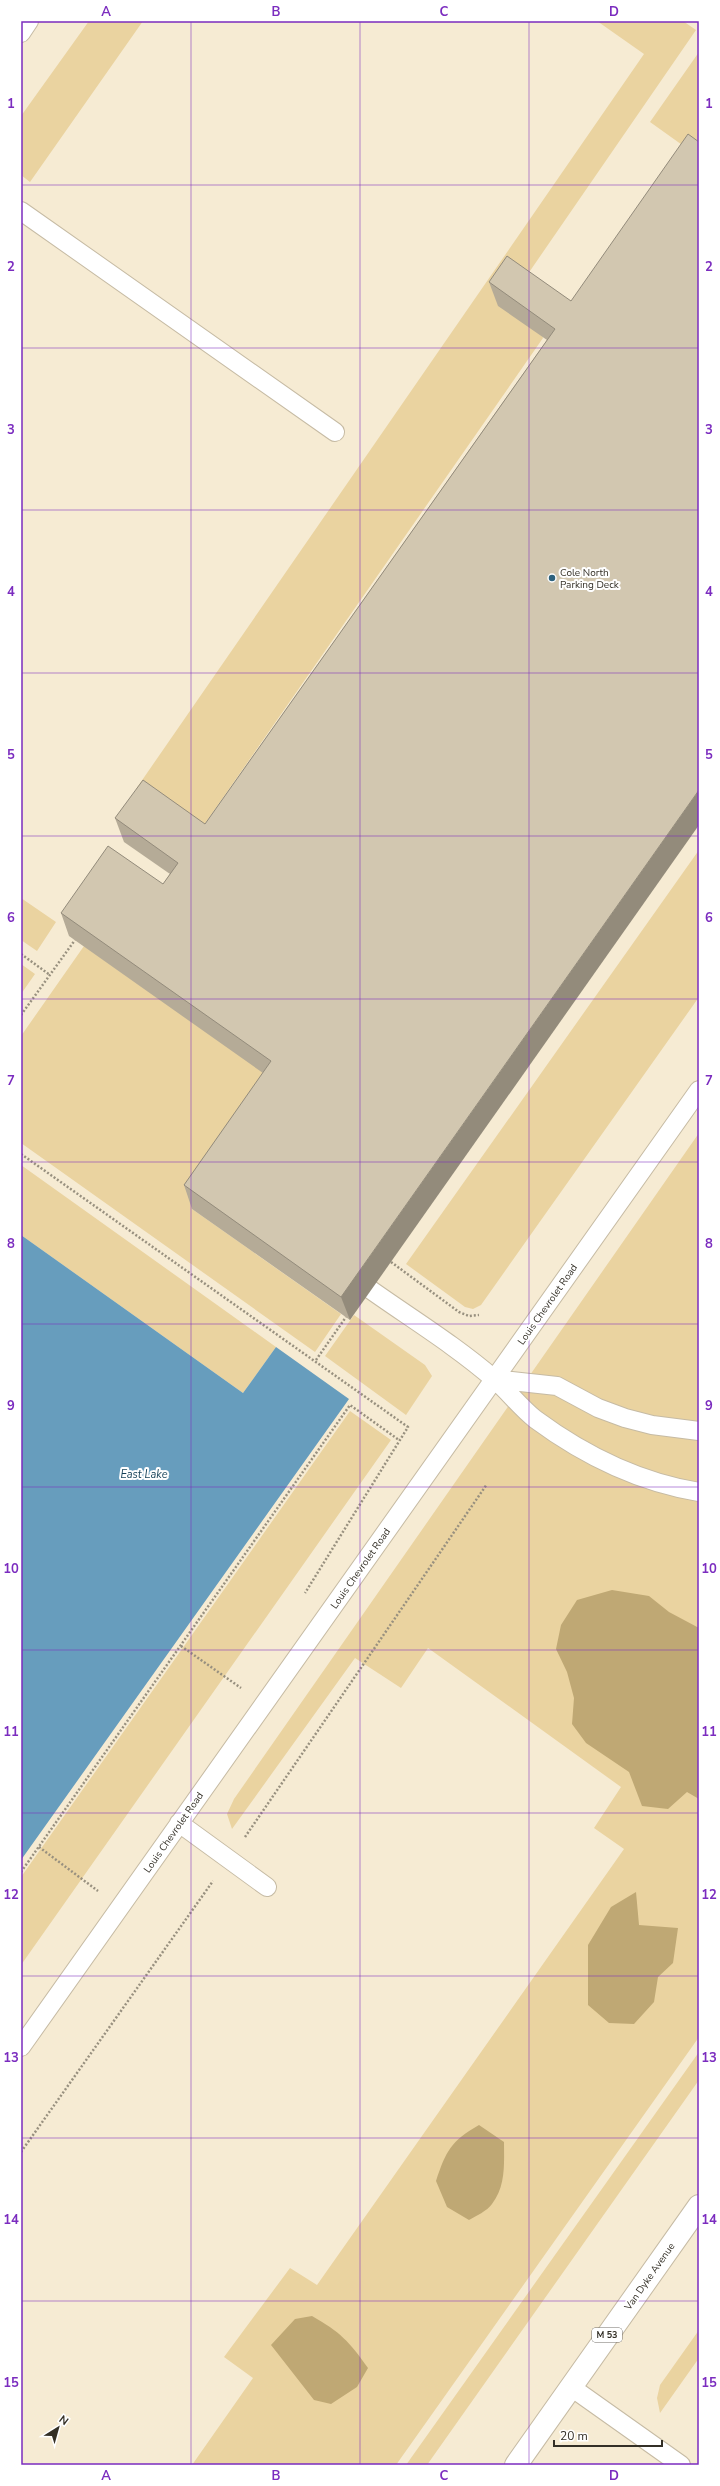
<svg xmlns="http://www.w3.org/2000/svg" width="720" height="2486" viewBox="0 0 720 2486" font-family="'Nunito Sans',sans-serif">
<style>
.green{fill:#ead3a0}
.forest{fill:#bfa874}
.water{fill:#679dbd}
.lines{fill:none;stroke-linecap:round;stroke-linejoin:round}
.service-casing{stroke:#c6bba4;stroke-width:20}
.primary-casing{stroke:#c6bba4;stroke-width:24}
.path{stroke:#98907f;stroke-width:2.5;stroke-dasharray:2 2;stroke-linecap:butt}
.service{stroke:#fff;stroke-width:18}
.primary{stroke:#fff;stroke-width:22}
.wall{fill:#b5ab97}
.shaded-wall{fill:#938b7b}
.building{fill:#d2c7b0;stroke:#938b7b}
.grid{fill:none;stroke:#7b2cbf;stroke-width:1;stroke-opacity:0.55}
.poi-dot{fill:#2e627e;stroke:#fff;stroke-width:1.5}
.labels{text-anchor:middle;stroke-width:4;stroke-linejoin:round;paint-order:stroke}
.shield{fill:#fff;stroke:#706d67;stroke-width:1}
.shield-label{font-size:9px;font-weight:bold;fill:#332f26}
.poi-label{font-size:10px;fill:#332f26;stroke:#fff;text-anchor:start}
.street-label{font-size:10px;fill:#332f26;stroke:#fff}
.water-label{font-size:11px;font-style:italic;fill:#123f56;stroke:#fff}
.neatline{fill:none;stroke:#7b2cbf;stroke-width:1.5}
.grid-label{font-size:13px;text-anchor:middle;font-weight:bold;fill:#7b2cbf}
</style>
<rect width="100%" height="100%" fill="#f6ebd3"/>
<!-- green -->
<path class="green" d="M89 21H143L30 182 21 175V116Z
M597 21H683L696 30 521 284 543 338 197 835 136 789 644 54Z
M699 52V157L650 122Z
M699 850V997L481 1305 473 1309 465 1307 406 1264Z
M21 898 56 922 37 951 21 940Z
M84 946 280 1084 192 1209 341 1314 315 1352 21 1143V1036Z
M21 964 35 974 21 994Z
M699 1133V2037L396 2465H192L253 2378 224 2357 290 2268 317 2285 624 1849 594 1828 621 1787 428 1648 401 1688 355 1658 232 1829 227 1814 234 1799Z
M21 1165 276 1347 243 1393 21 1235Z
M354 1315 425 1365 432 1376 406 1415 325 1356Z
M350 1411 391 1440 21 1965V1877Z
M699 2052V2080L427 2465H406Z
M699 2330V2358L660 2413 657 2398 660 2385Z"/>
<!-- forest -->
<path class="forest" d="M612 1590 649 1596 669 1612 699 1628V1799L687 1792 668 1809 642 1806 629 1772 586 1743 572 1724 574 1698 567 1672 556 1649 561 1625 577 1600Z
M636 1892 639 1925 678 1928 673 1963 658 1977 654 2002 634 2024 609 2023 588 2005V1945L611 1907Z
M479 2125 504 2142C504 2164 506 2186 492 2204 487 2211 476 2216 469 2220L447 2207 436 2181C446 2151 451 2141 479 2125Z
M312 2316C340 2332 349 2341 368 2368L357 2387 331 2404 314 2400 271 2345 295 2319Z"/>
<!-- water -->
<path class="water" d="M21 1235 243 1393 276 1347 349 1399 21 1860Z"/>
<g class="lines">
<defs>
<path id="service" d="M21 33 29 21
M21 211 335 432
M371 1290C412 1319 456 1346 494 1379 508 1391 520 1407 535 1419 585 1456 638 1482 699 1492
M493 1379 557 1386 598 1408 625 1418 652 1425 699 1431
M179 1823 267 1887
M21 2047 699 1090
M571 2387 681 2465"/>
<path id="primary" d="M516 2465 699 2206"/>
</defs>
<!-- service casing -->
<use href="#service" class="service-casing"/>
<!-- primary casing -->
<use href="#primary" class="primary-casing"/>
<!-- path -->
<path class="path" d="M21 954 50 975
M21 1015 75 940
M21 1154 408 1427 305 1593
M391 1262 459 1312 469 1316 479 1315
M316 1360 346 1317
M181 1646 241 1688
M245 1837 487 1484
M39 1847 98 1891
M21 1872 350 1405 399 1440
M21 2152 213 1881"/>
<!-- service -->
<use href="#service" class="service"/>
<!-- primary -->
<use href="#primary" class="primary"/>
</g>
<!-- wall -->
<path class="wall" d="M489 282 571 301 350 1320 192 1209 184 1185 263 1073 69 936 61 913 163 884 170 874 124 842 115 818 205 824 547 340 498 306Z"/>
<!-- shaded-wall -->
<path class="shaded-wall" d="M699 790V825L350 1320 341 1297Z"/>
<!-- building -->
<path class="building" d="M688 134 699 142V790L341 1297 184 1185 271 1061 61 913 108 846 163 884 178 863 115 818 143 780 205 824 555 329 489 282 507 256 571 301Z"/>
<!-- grid -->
<path class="grid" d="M191 21V2465M360 21V2465M529 21V2465M21 185H699M21 348H699M21 510H699M21 673H699M21 836H699M21 999H699M21 1162H699M21 1324H699M21 1487H699M21 1650H699M21 1813H699M21 1976H699M21 2138H699M21 2301H699"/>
<!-- markers -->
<circle class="poi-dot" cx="552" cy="578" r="4"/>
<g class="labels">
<!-- shield labels -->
<rect class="shield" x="592" y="2328" width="30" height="14" rx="3"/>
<g class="shield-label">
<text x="607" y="2338">M 53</text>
</g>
<!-- poi labels -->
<g class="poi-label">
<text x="560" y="576">Cole North<tspan x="560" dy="12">Parking Deck</tspan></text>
</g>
<!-- street labels -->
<g class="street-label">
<text transform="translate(547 1304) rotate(-55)" y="4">Louis Chevrolet Road</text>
<text transform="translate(360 1568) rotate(-55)" y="4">Louis Chevrolet Road</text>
<text transform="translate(173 1832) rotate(-55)" y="4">Louis Chevrolet Road</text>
<text transform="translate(649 2276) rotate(-55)" y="4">Van Dyke Avenue</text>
</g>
<!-- water labels -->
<g class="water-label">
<text x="144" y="1478">East Lake</text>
</g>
</g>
<!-- border -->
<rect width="720" height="2486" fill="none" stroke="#ffffff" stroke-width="44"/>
<!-- north arrow -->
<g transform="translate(58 2428) rotate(37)" stroke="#ffffff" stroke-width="3" paint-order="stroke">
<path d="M0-3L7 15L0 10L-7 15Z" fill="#332f26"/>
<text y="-6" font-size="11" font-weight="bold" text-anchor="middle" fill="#332f26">N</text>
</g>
<!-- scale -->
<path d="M554 2440v6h108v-6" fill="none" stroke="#332f26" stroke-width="2"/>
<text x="560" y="2440" font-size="12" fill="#332f26" stroke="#ffffff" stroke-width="3" paint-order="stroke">20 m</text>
<rect x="22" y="22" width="676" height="2442" class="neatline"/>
<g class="grid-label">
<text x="106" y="16">A</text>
<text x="276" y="16">B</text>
<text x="444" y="16">C</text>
<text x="614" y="16">D</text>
<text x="11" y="108">1</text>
<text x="709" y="108">1</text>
<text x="11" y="271">2</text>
<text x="709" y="271">2</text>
<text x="11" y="434">3</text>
<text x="709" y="434">3</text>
<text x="11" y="596">4</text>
<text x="709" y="596">4</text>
<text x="11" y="759">5</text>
<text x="709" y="759">5</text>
<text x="11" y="922">6</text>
<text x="709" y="922">6</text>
<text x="11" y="1085">7</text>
<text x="709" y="1085">7</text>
<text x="11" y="1248">8</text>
<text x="709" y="1248">8</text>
<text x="11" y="1410">9</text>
<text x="709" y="1410">9</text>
<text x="11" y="1573">10</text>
<text x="709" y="1573">10</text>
<text x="11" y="1736">11</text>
<text x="709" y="1736">11</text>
<text x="11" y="1899">12</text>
<text x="709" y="1899">12</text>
<text x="11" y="2062">13</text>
<text x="709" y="2062">13</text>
<text x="11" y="2224">14</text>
<text x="709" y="2224">14</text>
<text x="11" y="2387">15</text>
<text x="709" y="2387">15</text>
<text x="106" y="2480">A</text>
<text x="276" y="2480">B</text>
<text x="444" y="2480">C</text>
<text x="614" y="2480">D</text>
</g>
</svg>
